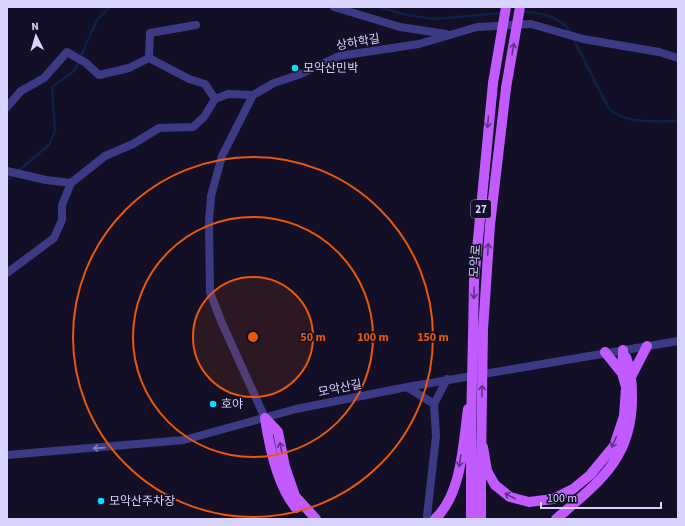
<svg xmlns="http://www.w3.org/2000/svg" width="685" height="526" viewBox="0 0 685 526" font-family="'Source Sans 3','Noto Sans KR',sans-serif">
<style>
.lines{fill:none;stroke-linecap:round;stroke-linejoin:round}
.stream{stroke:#0c2248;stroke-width:2.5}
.minor{stroke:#3d3a85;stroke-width:8}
.primary{stroke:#c25bff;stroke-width:10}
.primary-bridge{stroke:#c25bff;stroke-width:10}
.oneway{stroke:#623188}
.oneway2{stroke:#837fbc}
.ring{fill:none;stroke:#e8590c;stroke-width:2}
.poi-dot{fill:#00e5ff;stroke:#130f26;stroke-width:1.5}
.labels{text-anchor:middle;stroke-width:3.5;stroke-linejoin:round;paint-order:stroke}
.shield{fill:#130f26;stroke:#9e99be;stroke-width:1}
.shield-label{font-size:11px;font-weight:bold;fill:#d9d4ff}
.street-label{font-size:12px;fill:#d9d4ff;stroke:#130f26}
.poi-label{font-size:12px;fill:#d9d4ff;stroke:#130f26;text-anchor:start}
.centre{fill:#e8590c;stroke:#130f26;stroke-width:2}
.ring-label{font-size:12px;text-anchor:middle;font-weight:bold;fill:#e8590c;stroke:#130f26;stroke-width:3.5;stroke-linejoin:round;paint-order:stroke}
</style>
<rect width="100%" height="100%" fill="#130f26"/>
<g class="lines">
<!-- stream -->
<path class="stream" d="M379 7 407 15 434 19 503 13
M522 12C539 11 563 18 571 33
M573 38 608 107C624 125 655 121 678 121
M17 172 49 145 55 131 52 87 74 71 97 20 110 7
M7 180 13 175"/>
<!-- minor -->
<path class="minor" d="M334 7 400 27 446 34
M149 58 150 33 196 25
M253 95 222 156 211 196 209 221 210 292 221 321 265 418
M7 107 21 91 44 78 67 52 86 63 99 75 129 68 149 58 189 79 205 84 215 99
M7 171 46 180 71 183
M7 273 54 238 62 220V205L71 183 105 156 133 144 159 128 193 127 204 117 215 99 228 94 253 95 274 83 301 74 339 56 419 44 477 27 531 24 583 39 659 52 678 58
M407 387 434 404
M7 455 184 440 296 409 407 387 678 341
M427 516 436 436 434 404 447 379"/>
<!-- primary -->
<path class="primary" d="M483 330 490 225 506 88
M473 335 474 281 493 83
M605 352 622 373
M631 377 647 346
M265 418 278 432 285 467 295 496 316 519
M265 418C269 445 278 487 296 508
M471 427V519
M483 447 487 471 495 485 510 497 529 502 553 499 573 489 590 475 614 446 624 416 626 387 622 373 623 350
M481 459V519
M435 519C462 494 463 444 468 409
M556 519C599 482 633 458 632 396 632 382 631 369 626 357"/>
<!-- primary-bridge -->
<path class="primary-bridge" d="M493 83 506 7
M506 88 520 7
M471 427 473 335
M481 458 483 330"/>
</g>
<!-- one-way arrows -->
<defs><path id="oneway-shaft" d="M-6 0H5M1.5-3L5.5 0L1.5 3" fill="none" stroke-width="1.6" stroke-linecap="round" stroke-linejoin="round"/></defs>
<g class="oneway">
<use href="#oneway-shaft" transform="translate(513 49) rotate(-81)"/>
<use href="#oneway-shaft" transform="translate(488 122) rotate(95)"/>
<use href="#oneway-shaft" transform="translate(488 249) rotate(-86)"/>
<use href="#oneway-shaft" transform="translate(474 293) rotate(91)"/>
<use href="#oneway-shaft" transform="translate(482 391) rotate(-89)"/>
<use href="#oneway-shaft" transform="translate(614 442) rotate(114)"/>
<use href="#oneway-shaft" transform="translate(281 448) rotate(-101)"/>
<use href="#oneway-shaft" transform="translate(460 461) rotate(99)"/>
<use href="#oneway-shaft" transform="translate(510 496) rotate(-152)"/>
</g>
<use class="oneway2" href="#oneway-shaft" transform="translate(99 448) rotate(176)"/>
<!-- distance rings -->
<circle cx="253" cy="337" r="60" fill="#e8590c" fill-opacity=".12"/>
<g class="ring">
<circle cx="253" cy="337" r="60"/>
<circle cx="253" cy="337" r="120"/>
<circle cx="253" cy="337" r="180"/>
</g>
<!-- markers -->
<g class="poi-dot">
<circle cx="295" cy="68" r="4"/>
<circle cx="213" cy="404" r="4"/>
<circle cx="101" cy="501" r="4"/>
</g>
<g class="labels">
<!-- shield labels -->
<rect class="shield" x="471" y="200" width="20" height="18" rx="3"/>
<g class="shield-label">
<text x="481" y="213">27</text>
</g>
<!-- street labels -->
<g class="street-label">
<text transform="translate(358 42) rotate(-10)" y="4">상하학길</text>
<text transform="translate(475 261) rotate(-86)" y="4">모악로</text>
<text transform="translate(340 388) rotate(-11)" y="4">모악산길</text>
</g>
<!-- poi labels -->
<g class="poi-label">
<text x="303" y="72">모악산민박</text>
<text x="221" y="408">호야</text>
<text x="109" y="505">모악산주차장</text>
</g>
</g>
<circle cx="253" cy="337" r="6" class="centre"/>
<g class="ring-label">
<text x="313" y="341">50 m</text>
<text x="373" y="341">100 m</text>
<text x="433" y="341">150 m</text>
</g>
<!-- border -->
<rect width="685" height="526" fill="none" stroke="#d9d4ff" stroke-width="16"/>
<!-- north arrow -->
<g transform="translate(36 36) rotate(355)" stroke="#130f26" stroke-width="3" paint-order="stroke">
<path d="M0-3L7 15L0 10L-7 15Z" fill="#d9d4ff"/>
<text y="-6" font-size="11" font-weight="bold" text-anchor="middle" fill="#d9d4ff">N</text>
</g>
<!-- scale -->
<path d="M541 502v6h120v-6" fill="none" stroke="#d9d4ff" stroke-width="2"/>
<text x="547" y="502" font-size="12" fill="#d9d4ff" stroke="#130f26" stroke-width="3" paint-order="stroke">100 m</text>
</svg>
